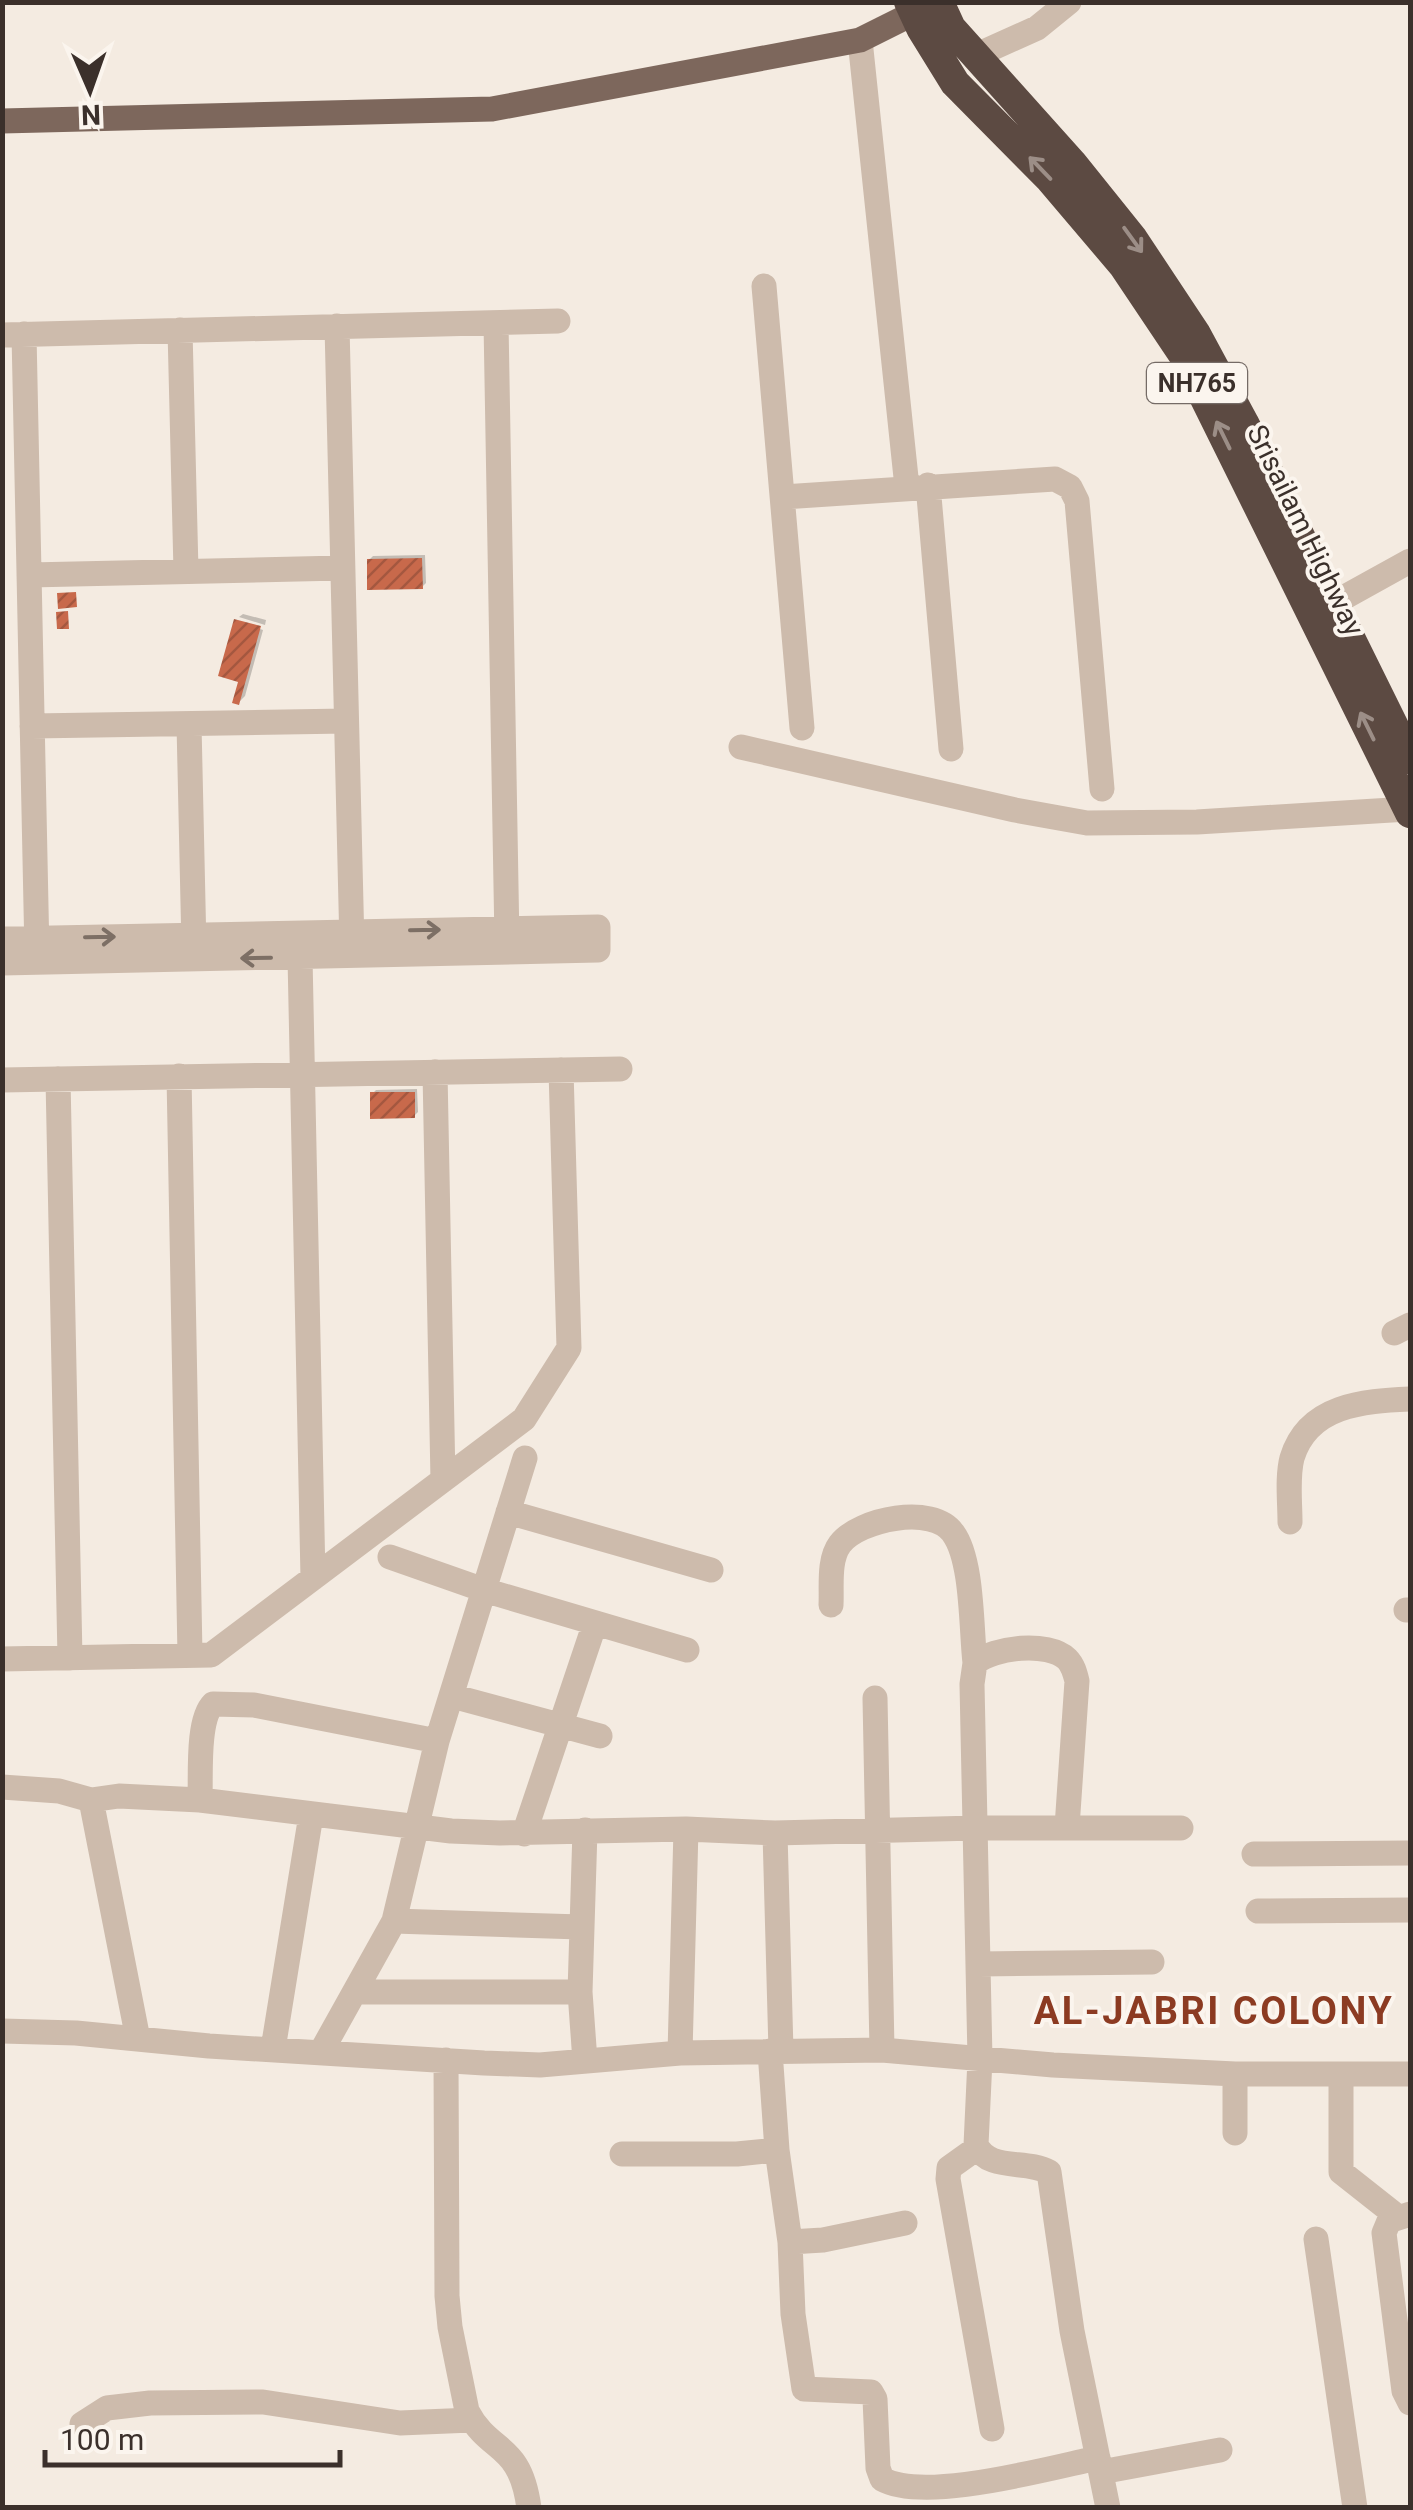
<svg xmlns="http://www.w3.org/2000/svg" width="1413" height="2510" viewBox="0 0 1413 2510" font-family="Roboto,sans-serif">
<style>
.shadow{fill:#0003}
.building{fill:url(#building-hatch)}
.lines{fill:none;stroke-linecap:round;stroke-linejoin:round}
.minor{stroke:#cdbbac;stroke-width:25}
.major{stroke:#7d675c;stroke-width:25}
.highway{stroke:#5c4a42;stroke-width:30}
.oneway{stroke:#9c8e87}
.oneway2{stroke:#7d6f65}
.labels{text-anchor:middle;stroke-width:8;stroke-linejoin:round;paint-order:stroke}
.shield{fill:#fbf5ee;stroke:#756b66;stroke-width:2.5}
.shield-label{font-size:25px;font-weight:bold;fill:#3b302b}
.street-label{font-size:28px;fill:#3b302b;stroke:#fbf5ee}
.district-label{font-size:38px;font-weight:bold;letter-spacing:2.5px;fill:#8c3b22;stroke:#fbf5ee}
</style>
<defs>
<pattern id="building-hatch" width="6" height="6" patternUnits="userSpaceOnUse" patternTransform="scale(2.5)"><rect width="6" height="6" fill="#c8694b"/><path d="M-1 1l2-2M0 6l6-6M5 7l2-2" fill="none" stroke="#a4573f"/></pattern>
</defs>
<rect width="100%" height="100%" fill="#f4ebe1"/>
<!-- shadow -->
<path class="shadow" d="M425 555 426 583 422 587 369 560 373 556Z
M243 614 266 620 265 625 239 617Z
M236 620 263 630 245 696 239 702 241 680Z
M417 1089 418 1112 414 1116 372 1094 376 1090Z"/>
<!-- building -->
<path class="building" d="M422 558 423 589 367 590V559Z
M76 592 77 607 58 609 57 593Z
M68 611 69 629H57L56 612Z
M234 619 261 626 239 705 232 703 238 682 218 676Z
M370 1092H415V1118L370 1119Z"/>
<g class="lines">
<!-- minor -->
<path class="minor" d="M860 40 907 487
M977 55 1037 28 1069 2
M764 286 802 728
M496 323 507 942
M337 326 352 946
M180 330 186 571
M24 334 37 954
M2 335 558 321
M928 485 951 749
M783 497 1055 479 1070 487 1077 501 1102 789
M29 575 342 568
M1334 603 1410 561
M189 724 194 948
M32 726 346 721
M741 747 1015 810 1087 823 1197 822 1408 809
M2 939 598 927V950L2 963
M300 957 313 1578
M435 1072 443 1480
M179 1076 190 1655
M58 1079 70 1658
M2 1080 620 1069
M1394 1333 1410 1325
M508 1512 711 1570
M1290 1522C1290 1502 1287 1477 1292 1458 1308 1405 1363 1401 1410 1399
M390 1557 484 1590 687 1650
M831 1605C832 1587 828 1560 840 1544 859 1519 933 1504 953 1533 973 1560 971 1629 975 1663
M1406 1610H1410
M2 1659 211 1655 524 1419 569 1348 561 1070
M452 1696 600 1736
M875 1698 882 2050
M2 1787 59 1791 91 1800 119 1796 200 1800 451 1831 500 1833 686 1829 775 1833 977 1828H1181
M91 1800 138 2039
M200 1800C201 1776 197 1720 213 1704L254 1705 437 1741
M1067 1827 1077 1681C1075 1673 1073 1665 1067 1659 1048 1641 994 1647 975 1663L972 1684 980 2059 976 2145C989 2172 1026 2159 1049 2172L1072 2331 1108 2508
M775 1833 781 2051
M524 1834 595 1623
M1254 1854 1410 1853
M1258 1911 1410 1910
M394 1921 581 1927
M979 1964 1152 1962
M357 1992H580
M2 2031 76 2033 209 2046 484 2063 540 2065 680 2053 882 2050 1053 2065 1235 2074H1410
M273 2049 311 1815
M770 2051 777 2150 790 2242 793 2314 804 2389 871 2392 875 2399 878 2468 882 2479C925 2503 1048 2468 1098 2458
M321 2052 394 1921 437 1741 525 1458
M680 2053 686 1829
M446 2060 447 2296 450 2327 467 2411C490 2455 520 2441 529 2508
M585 2061 580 1992 585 1830
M1341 2075V2172L1398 2217
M1235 2133V2074
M977 2148 949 2168 948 2179 992 2429
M622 2154H737L777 2150
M1410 2214 1389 2221 1384 2233 1404 2391 1410 2403
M1316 2239 1355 2508
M790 2242 823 2240 905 2223
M82 2424 107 2408 150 2403 263 2402 400 2423 472 2420
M1101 2472 1220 2450"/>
<!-- major -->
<path class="major" d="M2 121 492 109 860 40 928 6"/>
<!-- highway -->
<path class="highway" d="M909 2 921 28 955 83 1050 179 1123 265 1184 356 1410 813
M939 2 951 28 1072 163 1133 239 1196 334 1244 423 1410 759"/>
</g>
<!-- one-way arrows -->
<defs><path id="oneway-shaft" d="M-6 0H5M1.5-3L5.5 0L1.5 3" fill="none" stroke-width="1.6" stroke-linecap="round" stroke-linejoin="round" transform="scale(2.5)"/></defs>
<g class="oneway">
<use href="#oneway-shaft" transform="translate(1040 168) rotate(-134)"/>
<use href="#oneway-shaft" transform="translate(1133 240) rotate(54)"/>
<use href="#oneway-shaft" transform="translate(1223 435) rotate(-116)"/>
<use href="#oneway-shaft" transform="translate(1367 726) rotate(-116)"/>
</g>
<g class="oneway2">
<use href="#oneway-shaft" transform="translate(425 930) rotate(-1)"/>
<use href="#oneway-shaft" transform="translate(100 937) rotate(-1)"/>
<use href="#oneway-shaft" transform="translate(256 958) rotate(179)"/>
</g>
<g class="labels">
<!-- shield labels -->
<rect class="shield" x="1147" y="363" width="100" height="40" rx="8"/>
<g class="shield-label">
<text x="1197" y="392">NH765</text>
</g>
<!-- street labels -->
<g class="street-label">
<text transform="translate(1306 530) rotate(64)" y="10">Srisailam Highway</text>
</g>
<!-- district labels -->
<g class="district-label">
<text x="1214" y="2024">AL-JABRI COLONY</text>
</g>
</g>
<!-- border -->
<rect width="1413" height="2510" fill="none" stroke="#3b302b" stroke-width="10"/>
<!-- north arrow -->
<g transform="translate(90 90) rotate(178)" stroke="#fbf5ee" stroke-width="8" paint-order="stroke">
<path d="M0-8L18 38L0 25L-18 38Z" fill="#3b302b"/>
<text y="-15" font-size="28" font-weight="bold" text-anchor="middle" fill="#3b302b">N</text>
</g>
<!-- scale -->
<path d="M45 2450v15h295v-15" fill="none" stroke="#3b302b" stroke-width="5"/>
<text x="60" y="2450" font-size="30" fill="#3b302b" stroke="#fbf5ee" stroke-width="8" paint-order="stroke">100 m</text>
</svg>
